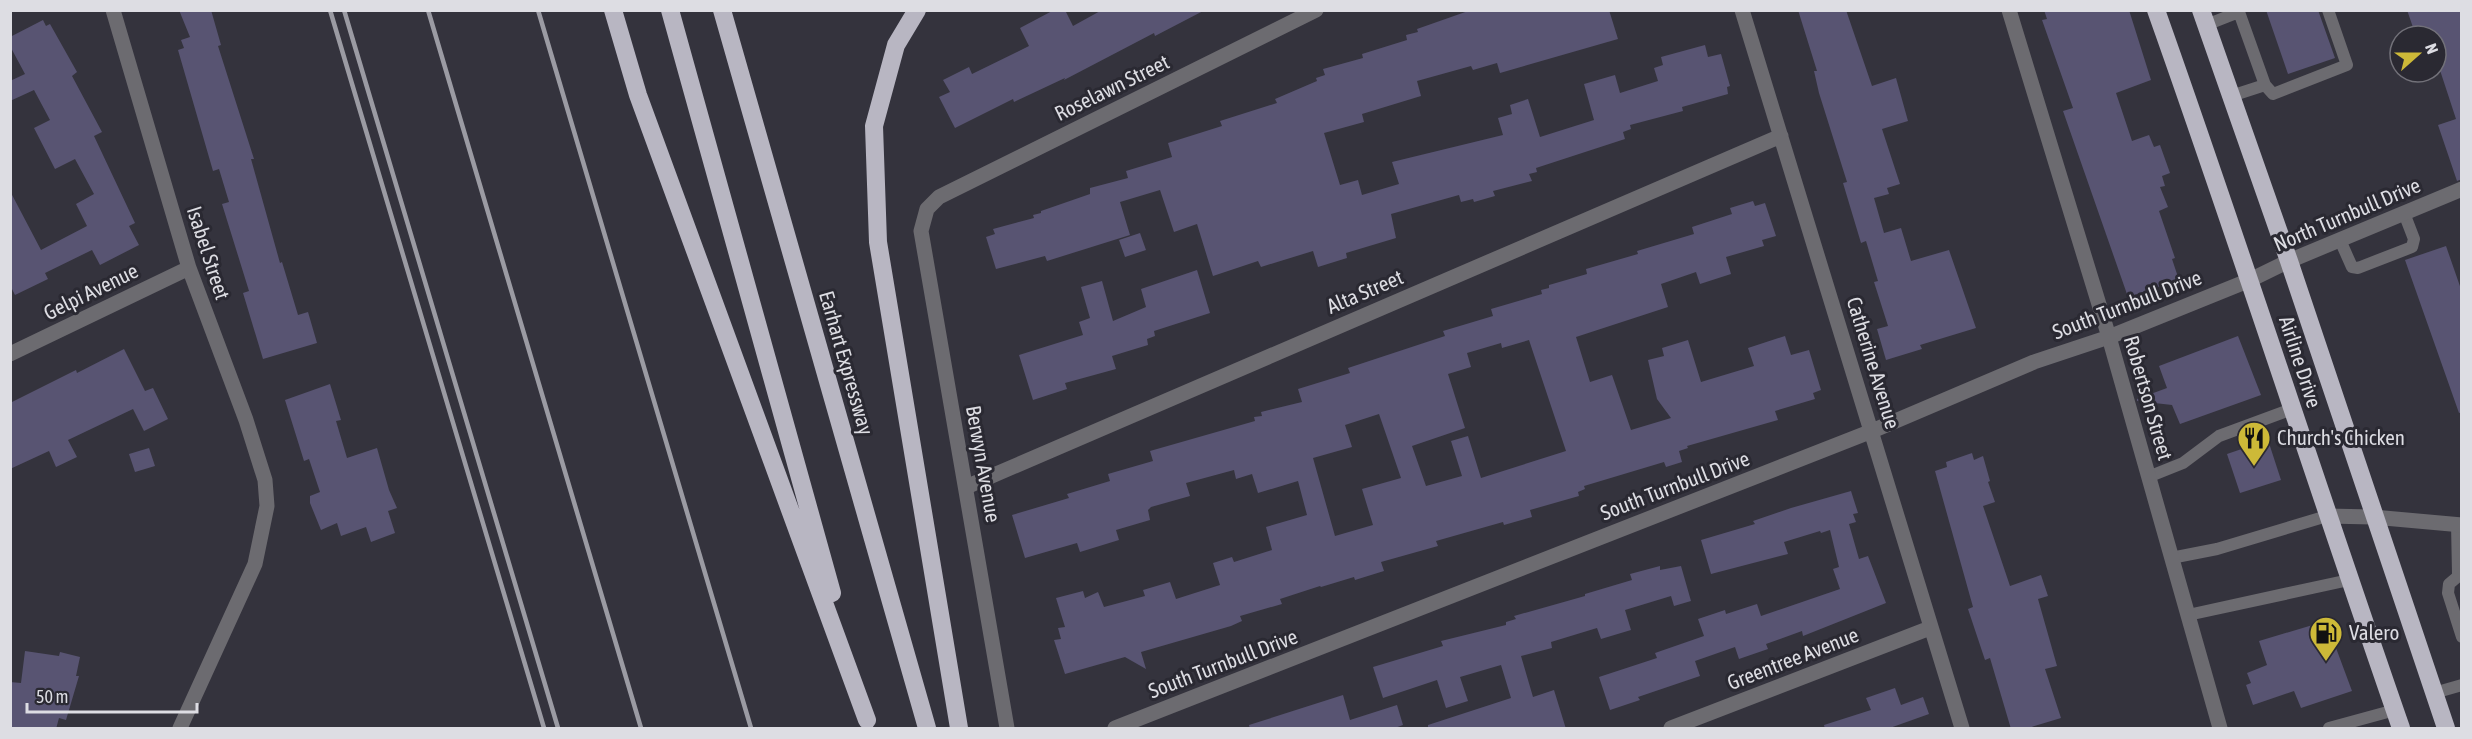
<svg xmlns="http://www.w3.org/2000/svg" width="2472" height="739" viewBox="0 0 2472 739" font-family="'Asap Condensed',sans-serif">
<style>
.building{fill:#585472;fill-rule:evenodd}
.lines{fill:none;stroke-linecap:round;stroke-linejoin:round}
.lane{stroke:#6c6b70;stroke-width:12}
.street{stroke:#6c6b70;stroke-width:15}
.highway{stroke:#b8b6c2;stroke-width:18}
.rail{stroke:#9b9ba3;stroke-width:4.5}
.labels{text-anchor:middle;stroke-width:6;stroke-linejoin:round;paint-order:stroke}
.street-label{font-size:21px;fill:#dddde3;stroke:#2a2932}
.poi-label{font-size:21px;fill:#dddde3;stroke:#2a2932;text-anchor:start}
</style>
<rect width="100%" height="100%" fill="#34333d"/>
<!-- building -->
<path class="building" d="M179 10H211L221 45 218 46 254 159H251L280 263 282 262 298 315 308 312 317 343 263 359 243 293 249 291 222 204 229 202 219 169 213 171 178 50 184 48 181 40 190 37Z
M1054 10H1065L1073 26 1102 10H1205L1155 36 1154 33 1064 80 1065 78 1014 102 1013 99 955 128 939 97 950 92 943 80 969 67 972 74 1029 46 1020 28Z
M1471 10H1609L1618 39 1500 73 1497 63 1473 70 1471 66 1417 81 1421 96 1362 114 1364 122 1324 133 1340 185 1358 180 1362 195 1399 184 1392 162 1503 135 1498 118 1512 114 1510 105 1528 99 1540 137 1594 120 1584 84 1615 75 1620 93 1658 81 1654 68 1663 65 1661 57 1705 45 1708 57 1721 54 1730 86 1727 87 1728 94 1682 107 1683 111 1630 125 1631 129 1623 132 1625 139 1536 168 1537 172 1529 174 1532 181 1493 191 1495 196 1474 202 1473 199 1461 202 1459 195 1391 214 1396 238 1346 253 1347 258 1318 267 1313 251 1261 267 1258 261 1213 276 1197 224 1174 232 1160 190 1120 202 1130 235 1047 261 1045 256 996 269 986 237 995 234 993 229 1034 218 1033 215 1041 213V211L1090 194V188L1128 178 1126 171 1172 157 1168 143 1222 126 1220 121 1277 103 1275 99 1317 81 1316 78 1325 75 1323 69 1363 58 1362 54 1407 40 1406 35 1418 32 1417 29Z
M1798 10H1846L1872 86 1896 78 1908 121 1882 129 1900 184 1887 188 1889 194 1874 198 1884 233 1901 228 1911 261 1949 250 1976 328 1920 345 1922 349 1886 360 1877 329 1888 326 1874 282 1878 281 1866 241 1861 243 1843 183 1847 182 1819 93 1814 71H1817Z
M2044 10H2129L2151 80 2116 93 2132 141 2149 135 2154 147 2160 145 2170 173 2162 176 2165 186 2160 187 2168 207 2159 211 2175 258 2172 259 2179 280 2128 297 2063 111 2073 108 2042 20 2047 19Z
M2266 10H2318L2335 58 2288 74Z
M2407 10H2462V179L2457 181 2438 125 2456 119 2436 58V36H2416Z
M43 20 46 26 50 24 77 72 72 76 102 132 94 136 135 223 129 226 139 245 100 265 92 250 45 273 48 279 15 295 10 285V191L41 250 87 226 76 204 94 194 75 159 55 169 34 128 50 120 34 90 10 101V81L25 74 10 46V37Z
M1753 201 1755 206 1765 203 1776 236 1762 240 1764 246 1726 257 1731 274 1700 284 1696 272 1661 284 1668 307 1576 337 1590 382 1612 375 1631 430 1671 418 1657 399 1648 360 1664 356 1662 348 1688 340 1701 382 1754 366 1748 348 1785 336 1791 355 1809 350 1821 390 1813 393 1815 399 1775 411 1778 420 1687 446 1688 448 1679 451 1682 462 1666 467 1664 462 1584 486 1585 489 1578 492 1579 496 1530 510 1532 517 1504 525 1503 522 1436 541 1438 546 1381 562 1384 571 1355 580 1354 577 1321 587 1320 586 1280 599 1282 604 1240 616 1242 621 1231 626 1141 652 1146 669 1125 657 1065 674 1054 640 1061 639 1058 628 1065 627 1056 598 1083 591 1085 598 1098 592 1104 607 1145 596 1143 590 1170 582 1176 599 1220 585 1213 563 1232 557 1234 562 1272 550 1266 527 1307 515 1298 481 1258 493 1252 474 1236 479 1234 470 1186 483 1190 496 1151 507 1148 510 1150 520 1116 530 1119 540 1080 552 1077 543 1025 558 1012 515 1069 498 1067 494 1110 481 1108 474 1153 461 1150 451 1255 421 1254 417 1262 416 1261 412 1302 402 1298 389 1350 373 1348 368 1445 336 1443 331 1493 316 1491 309 1542 294 1541 290 1549 288V285L1587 274 1586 269 1638 254 1637 251 1694 234 1692 227 1732 214 1730 208ZM1529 340 1566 451 1481 478 1468 436 1451 441 1462 476 1426 486 1412 446 1465 428 1448 374 1471 367 1467 353 1501 343 1502 348ZM1379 414 1401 478 1362 489 1373 525 1335 536 1313 458 1352 447 1345 425Z
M1140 233 1146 250 1125 257 1119 240Z
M2446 246 2462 292V412L2459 413 2405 260Z
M1197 270 1210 313 1154 331 1155 336 1147 339 1148 345 1112 356 1116 369 1065 383 1067 389 1033 400 1019 355 1083 335 1079 322 1090 318 1081 287 1102 281 1113 321 1146 307 1141 289Z
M2238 336 2261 395 2180 424 2172 405 2137 401V399L2167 388 2159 366Z
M124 349 145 391 153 388 168 419 144 431 133 409 68 440 77 457 56 467 49 451 10 469V403L76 370 77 373Z
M330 384 341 420 336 421 347 458 377 448 389 490 397 508 388 511 395 533 371 542 366 527 341 536 337 523 321 530 310 503V496L320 492 309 459 304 461 285 400Z
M2268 440 2281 480 2240 493 2227 454Z
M149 448 155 466 135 472 129 454Z
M1972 453 1974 460 1983 456 1990 481 1988 482 1995 502 1983 506 2010 586 2041 575 2048 596 2038 599 2057 666 2045 669 2061 718 2025 729H2011L1990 658 1985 660 1968 609 1973 607 1935 471 1947 467 1946 462Z
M1851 491 1858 513 1853 514 1856 522 1849 524 1859 559 1868 556 1886 603 1803 636 1802 631 1766 644 1768 649 1739 659 1735 647 1695 661 1700 676 1638 697 1640 700 1610 710 1599 677 1657 658 1655 653 1704 636 1698 619 1725 610 1726 614 1757 604 1761 616 1840 589 1833 569 1839 567 1830 530 1821 533 1820 531 1784 542 1788 554 1711 574 1701 540 1755 524 1753 521 1791 508Z
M1660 566V570L1681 566 1691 601 1674 606 1671 596 1625 610 1631 630 1601 639 1597 628 1551 642 1552 648 1521 656 1533 697 1554 690 1566 729H1428V725L1511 698 1501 665 1460 677 1468 701 1446 708 1437 680 1383 698 1373 667 1443 646 1441 641 1506 625V622L1516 619 1514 616 1585 596V594L1632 580 1630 574Z
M2326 621 2352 691 2301 708 2294 691 2253 705 2246 685 2251 683 2247 673 2267 665 2259 641Z
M25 651 59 656 60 652 80 657 76 676H79L66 720 59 718 56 729H10V682L21 683Z
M1895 688 1901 705 1923 697 1929 714 1887 729H1825L1824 725 1871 710 1866 698Z
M1343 695 1350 720 1397 705 1403 725 1392 729H1250L1249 725Z"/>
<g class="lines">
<!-- lane -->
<path class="lane" d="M2206 25 2239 12 2265 85 2231 96
M2265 85 2273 94 2347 65 2328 10
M2340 240 2352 267 2358 268 2412 247 2414 239 2404 213
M2148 477 2183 463 2219 436 2292 409
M2457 524 2458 574
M2171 558 2217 549 2327 516
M2462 573 2449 584 2448 593 2462 637
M2188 615 2349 580
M2434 693 2462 685
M2329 728 2395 710"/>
<!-- street -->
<path class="street" d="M113 10 189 268 246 420 265 480 267 506 255 564 180 728
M1742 10 1962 728
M2009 10 2109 337 2220 728
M10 354 189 268
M966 487 1781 136
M2327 516 2373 517 2462 525
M1007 728 921 231 927 209 939 197 1316 10
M1115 728 1872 431 2034 362 2109 337 2250 280 2289 261 2462 189
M1671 728 1930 628"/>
<!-- highway -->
<path class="highway" d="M613 10 638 95 867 720
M670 10 832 593
M722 10 927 728
M917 10 896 45 874 126 878 242 959 728
M2156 10C2241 249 2318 490 2401 728
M2201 10 2289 261 2446 728"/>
<!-- rail -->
<path class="rail" d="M330 10 544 728
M344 10 558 728
M428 10 641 728
M538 10 751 728"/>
</g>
<!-- icons -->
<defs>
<symbol id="restaurant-pin" viewBox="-11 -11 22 30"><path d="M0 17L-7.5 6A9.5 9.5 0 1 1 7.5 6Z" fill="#cdb938" stroke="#2a2932"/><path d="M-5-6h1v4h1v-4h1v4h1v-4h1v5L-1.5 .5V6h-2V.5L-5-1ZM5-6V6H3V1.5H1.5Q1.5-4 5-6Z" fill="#111"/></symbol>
<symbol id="fuel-pin" viewBox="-11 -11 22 30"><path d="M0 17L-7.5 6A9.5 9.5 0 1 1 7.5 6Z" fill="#cdb938" stroke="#2a2932"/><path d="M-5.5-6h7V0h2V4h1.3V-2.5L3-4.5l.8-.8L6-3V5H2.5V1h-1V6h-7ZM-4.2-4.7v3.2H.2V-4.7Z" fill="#111"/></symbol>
</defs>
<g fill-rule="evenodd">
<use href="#restaurant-pin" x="2235" y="419" width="38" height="52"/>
<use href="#fuel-pin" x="2307" y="614" width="38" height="52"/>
</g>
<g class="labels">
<!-- street labels -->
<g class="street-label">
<text transform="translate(1112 88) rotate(-26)" y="7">Roselawn Street</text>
<text transform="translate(2347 215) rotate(-23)" y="7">North Turnbull Drive</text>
<text transform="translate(208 253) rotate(72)" y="7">Isabel Street</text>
<text transform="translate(91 292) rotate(-26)" y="7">Gelpi Avenue</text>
<text transform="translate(1365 292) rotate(-23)" y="7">Alta Street</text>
<text transform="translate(2127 305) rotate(-21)" y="7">South Turnbull Drive</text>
<text transform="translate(2300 362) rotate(72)" y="7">Airline Drive</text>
<text transform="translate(846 363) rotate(74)" y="7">Earhart Expressway</text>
<text transform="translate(1873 363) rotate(73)" y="7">Catherine Avenue</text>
<text transform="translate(2148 398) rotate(74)" y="7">Robertson Street</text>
<text transform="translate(983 464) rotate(80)" y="7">Berwyn Avenue</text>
<text transform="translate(1675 486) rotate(-21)" y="7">South Turnbull Drive</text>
<text transform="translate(1793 659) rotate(-21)" y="7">Greentree Avenue</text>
<text transform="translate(1223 664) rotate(-21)" y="7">South Turnbull Drive</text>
</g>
<!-- poi labels -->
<g class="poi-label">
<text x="2277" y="445">Church's Chicken</text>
<text x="2349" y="640">Valero</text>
</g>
</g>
<!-- border -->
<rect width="2472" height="739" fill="none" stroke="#dddde3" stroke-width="24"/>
<!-- north arrow -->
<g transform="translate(2418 54) rotate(69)"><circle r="28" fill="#2a2932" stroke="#727179" stroke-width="1.5"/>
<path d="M0-4.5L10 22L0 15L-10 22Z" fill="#cdb938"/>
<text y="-9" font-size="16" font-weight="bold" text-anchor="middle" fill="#dddde3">N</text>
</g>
<!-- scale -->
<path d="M27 703v9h170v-9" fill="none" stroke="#dddde3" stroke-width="3"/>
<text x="36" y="703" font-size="18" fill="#dddde3" stroke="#2a2932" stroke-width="4.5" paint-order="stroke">50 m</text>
</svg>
